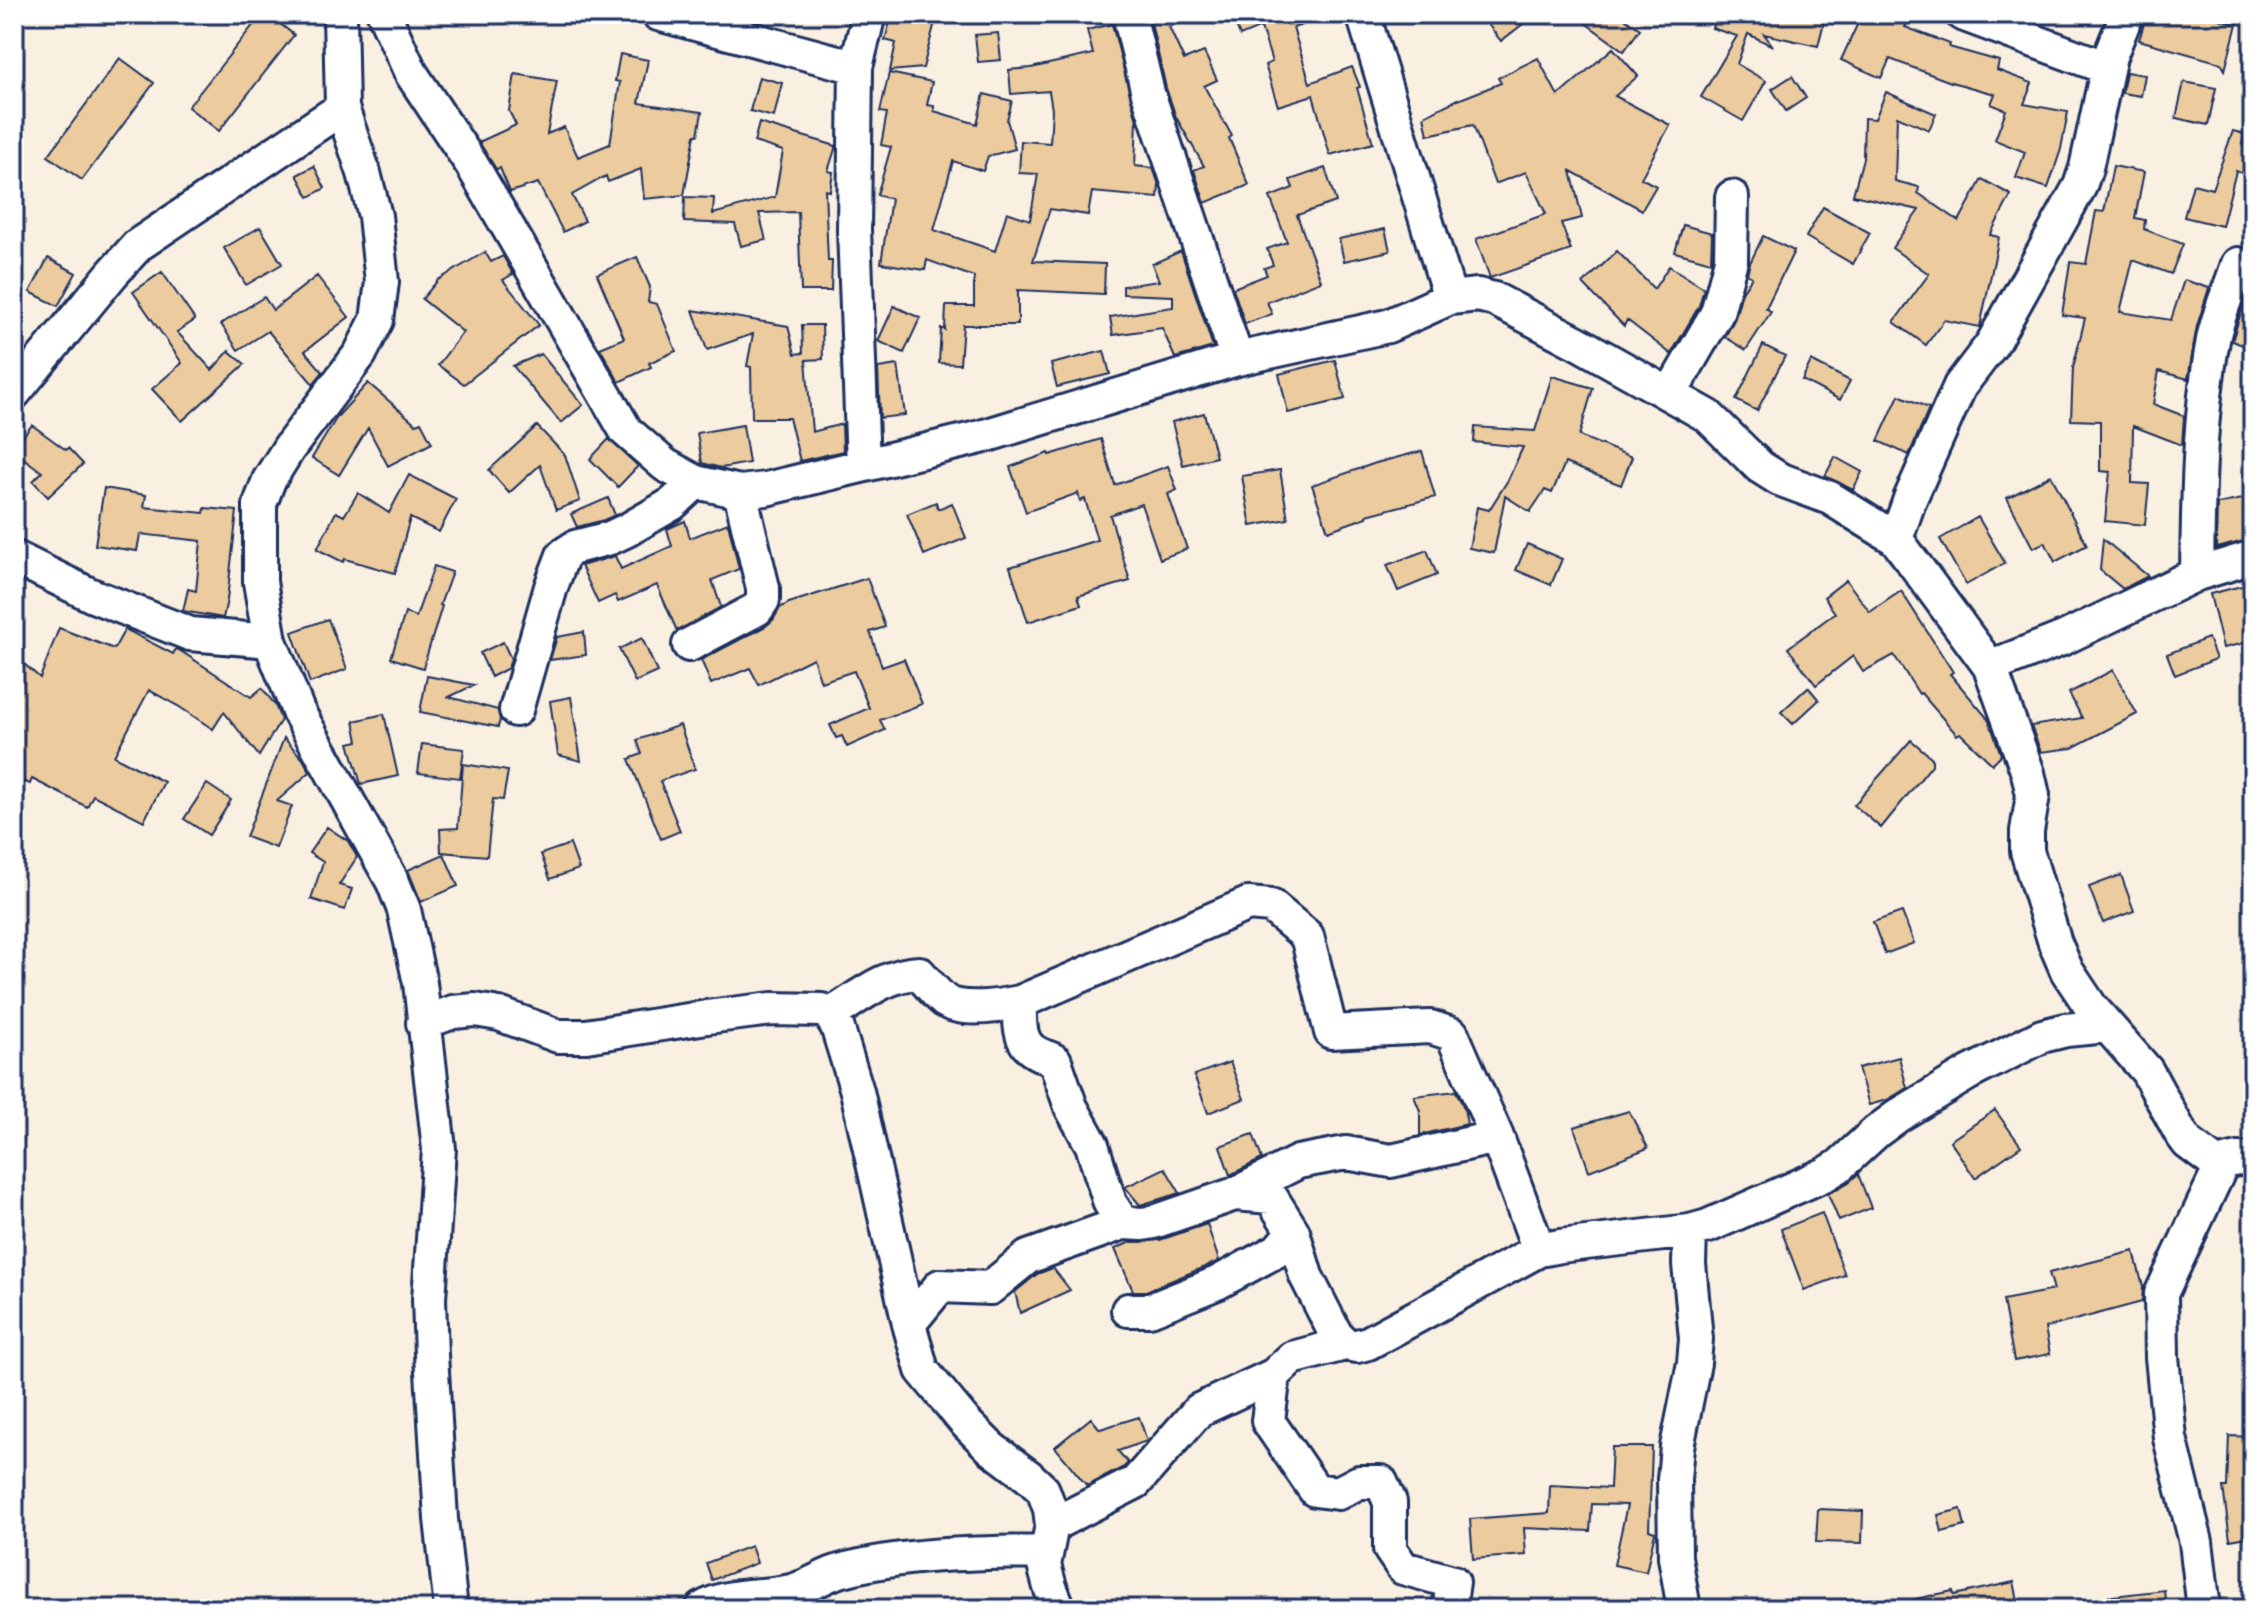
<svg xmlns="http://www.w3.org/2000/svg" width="2267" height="1623" viewBox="0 0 2267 1623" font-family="Caveat,sans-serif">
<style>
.building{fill:#eccc9e;stroke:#1b2f5e;stroke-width:2}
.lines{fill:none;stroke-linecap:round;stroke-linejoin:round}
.minor-casing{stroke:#1b2f5e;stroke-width:38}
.minor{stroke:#fff;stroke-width:32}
</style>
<rect width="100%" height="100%" fill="#f9f0e2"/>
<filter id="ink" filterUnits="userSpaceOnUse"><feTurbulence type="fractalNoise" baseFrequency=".0125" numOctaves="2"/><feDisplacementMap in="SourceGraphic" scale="16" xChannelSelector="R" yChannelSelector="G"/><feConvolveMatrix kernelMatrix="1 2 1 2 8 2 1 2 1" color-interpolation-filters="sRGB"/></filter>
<g filter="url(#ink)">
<!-- building -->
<path class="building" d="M262 14H268L294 35 219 131 188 107Z
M892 14H902L935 22 923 68 890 71 896 43 885 40Z
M1149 14H1198L1169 27 1184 60 1204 52 1217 80 1204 86 1232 136 1229 138 1249 185 1205 203 1194 170 1204 166 1176 117 1166 88Z
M1252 14H1323V18L1293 28 1310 83 1352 67 1360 87 1357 88 1373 143 1330 155 1313 95 1278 106 1265 65 1272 62 1261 27 1240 36 1234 21Z
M1480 14H1536L1501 41Z
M1573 14H1619L1640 29 1624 51Z
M1709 14H1826L1818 46 1764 34 1773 46 1748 34 1737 64 1766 81 1743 121 1701 97 1737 36 1712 28 1714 22 1708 21Z
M1862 14H1890L1908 22 1905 27 1950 44 1949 47 1999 61 1997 70 2032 83 2024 104 2068 112 2061 149 2048 188 2016 178 2025 152 1995 140 2006 110 1991 104 1995 94 1951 82 1890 59 1881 78 1841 60Z
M2147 14H2203L2237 24 2225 70 2221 63 2139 40Z
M1112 24 1137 121 1135 166 1153 168 1159 185 1158 198 1092 192 1088 215 1050 209 1033 261 1105 264 1104 294 1018 290V325H963L960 364 939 363 941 328 945 330 946 306H974V277L927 260 925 270 881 263 891 199 877 195 891 147 881 145 887 113 880 112 889 73 932 82 927 105 934 106V111L977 124 984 94 1012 101 1007 120 1015 149 988 156 983 171 953 161 934 230 995 251 1007 212 1030 220 1038 174 1019 173 1021 141 1050 143 1052 110 1049 91 1011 94 1009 70 1031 68 1093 54 1087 30Z
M998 33 1001 60 978 62 975 35Z
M1613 48 1638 76 1615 96 1670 125 1641 178 1656 186 1642 210 1571 171 1582 218 1561 223 1571 250 1490 278 1476 239 1546 214 1526 172 1495 184 1473 125 1428 135 1424 116 1458 99V100L1501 83 1498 78 1538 58 1558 96Z
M620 54 648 60 639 103 702 112 698 135H695L684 195 644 199 641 169 608 182 606 176 572 195 585 221 563 232 538 183 510 192 500 168 496 169 479 142 516 125 509 111 515 74 557 81 547 134 564 127 578 157 610 144 620 82 615 81Z
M120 58 154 83 82 180 48 156Z
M2126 72 2145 75 2141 96 2122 93Z
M1792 76 1806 98 1786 111 1772 89Z
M759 77 782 83 774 117 750 111Z
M2184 82 2216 88 2208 125 2176 118Z
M1886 92 1936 114 1929 130 1897 116 1895 181 1919 187 1918 193 1959 221 1982 179 2011 195 1990 235 1999 237 1980 327 1944 320 1926 345 1894 322 1929 274 1892 248 1919 210 1853 195 1863 158 1864 118 1875 119Z
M759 123 836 146 828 171 833 172 830 191 825 190 828 261H832L831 291H801L798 212 759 213 766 240 741 246 735 224 684 222 685 197 714 198 713 214 775 197 783 151 754 142Z
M2233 131 2245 134 2242 144 2253 148V177L2236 171 2222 226 2184 217 2193 184 2212 189Z
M314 166 325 188 309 197 297 175Z
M2113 166 2144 172 2135 218 2145 220 2144 229 2183 244 2171 274 2133 260 2120 312 2171 320 2184 280 2209 288 2197 326 2188 379 2159 371 2153 404 2184 416 2182 445 2133 426 2132 483 2149 484 2145 525 2105 521 2110 472 2100 471V421L2071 420 2073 368 2085 318 2062 315 2070 262 2086 264 2096 211 2104 212Z
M1325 168 1336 202 1297 215 1321 281 1267 302 1272 314 1245 324 1233 288 1267 275 1264 268 1273 265 1267 249 1287 242 1270 197 1293 188 1290 180Z
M1823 207 1870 233 1853 264 1806 237Z
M1683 225 1712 233 1711 262 1675 252Z
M260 227 282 264 246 285 224 248Z
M1385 229 1390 251 1344 261 1339 239Z
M1763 236 1794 251 1766 308 1771 312 1746 350 1725 337 1735 318 1742 292 1752 277 1747 274 1750 263Z
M1181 251 1213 347 1175 358 1162 328 1113 335 1110 317 1173 307V296L1123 294V286L1159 281 1152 264Z
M1617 251 1654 289 1669 266 1704 288 1699 306 1671 354 1627 320 1624 326 1583 284Z
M485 252 491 262 503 256 513 274 503 280 539 325 464 384 438 365 463 332 422 299 438 280Z
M637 257 650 287 648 302 657 304 676 351 649 363 651 367 619 382 600 348 624 338 597 274Z
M48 258 76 273 58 306 30 292Z
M162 272 195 320 177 332 212 370 229 351 245 364 182 421 152 389 182 363 133 292Z
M317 276 349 317 305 351 323 372 313 384 268 331 238 350 221 324 264 297 273 310Z
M2245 300 2253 302V349L2232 341Z
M894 306 920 318 904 353 878 341Z
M693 310 788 326 795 354 803 353 802 325H822L823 359 806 360 812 432 842 424 843 451 800 461 789 418H752L751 367 747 366 753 334 707 350Z
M1763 345 1785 356 1757 411 1736 400Z
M1104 351 1110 374 1057 387 1051 364Z
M541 354 583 405 561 423 513 366Z
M1335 360 1345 399 1288 413 1279 374Z
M1811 361 1850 381 1840 400 1802 380Z
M898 365 905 415 880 418 878 368Z
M1552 376 1593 388 1579 436 1632 457 1621 485 1565 463 1552 493 1545 490 1530 512 1505 496 1494 553 1469 548 1477 507 1489 510 1508 480 1523 447 1474 442 1475 427 1535 431Z
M368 383 416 424 421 422 432 443 388 466 368 428 339 475 312 458 337 417Z
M1899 395 1929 408 1909 455 1878 441Z
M1204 413 1216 457 1183 465 1172 422Z
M32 425 66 450 68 448 83 464 48 497 33 481 42 472 14 451V448Z
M743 425 749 463 721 468 702 463 697 433Z
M537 426 565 455 580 501 556 510 540 465 509 493 489 470Z
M609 439 638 466 618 487 590 459Z
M1101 439 1115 485 1168 466 1177 490 1168 494 1187 549 1160 559 1141 504 1110 515 1130 581 1078 596 1081 605 1028 622 1010 567 1097 540 1085 499 1080 501 1078 493 1026 512 1010 467 1049 453 1050 455Z
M1422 451 1435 497 1367 515V517L1328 531 1312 485 1376 463Z
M1835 457 1862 472 1853 490 1825 476Z
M1280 470 1288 519 1251 526 1242 476Z
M409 475 456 499 439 532 410 518 395 573 345 559 343 562 317 549 336 512 344 516 358 493 389 513Z
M2051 475 2087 545 2055 562 2045 542 2033 548 2007 498Z
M104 488 146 495 144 507 204 513 205 508 237 511 227 600 223 618 183 611 188 589 196 591 201 541 140 534 137 551 95 545Z
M2253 497V539L2216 548 2217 504Z
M608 498 615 515 604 520 577 527 571 514Z
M936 502 938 509 952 503 966 538 924 555 907 514Z
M1978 517 2005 563 1966 585 1940 539Z
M685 521 690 538 728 523 739 569 712 580 721 607 677 631 657 585 618 602 615 595 598 603 581 566 615 556 621 569 672 546 667 529Z
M2103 539 2148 576 2123 589 2100 570Z
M1527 544 1562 559 1551 585 1516 570Z
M1427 550 1437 575 1398 591 1387 565Z
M434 566 452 572 440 605 442 606 423 668 391 658 405 613 416 617Z
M867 578 885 627 870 632 882 667 904 659 922 704 880 720 885 730 847 747 842 736 836 738 830 725 869 708 854 671 821 682 813 658 759 685 750 668 711 684 701 660 766 626 773 620 780 608 789 603Z
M1846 580 1870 612 1901 591 1953 672 1950 674 1989 720 2001 755 1992 764 1960 733 1957 735 1921 693 1919 694 1894 655 1863 672 1853 656 1816 685 1788 648 1835 613 1824 597Z
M2253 583V641L2223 648 2210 594Z
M328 619 347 669 310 683 292 632Z
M59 628 114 649 125 629 173 654 176 649 179 650 251 697 262 688 275 705 281 720 259 756 224 712 213 729 178 706 149 690 114 756 164 782 144 821 93 795 87 807 32 779 30 784 14 778V655L40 678Z
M584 632 586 655 550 660 557 637Z
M642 638 657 672 635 682 619 649Z
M2208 638 2216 659 2175 675 2167 654Z
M503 642 511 659 508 668 491 677 480 653Z
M2113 670 2137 714 2072 748 2041 752 2031 726 2082 718 2069 693Z
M427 676 474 685 449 697 498 710 500 720 498 727 420 712Z
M1808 687 1819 700 1793 724 1781 712Z
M571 697 581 761 558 755 550 701Z
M384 714 398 776 361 784 349 743 358 741 354 721Z
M680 725 695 769 660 781 680 831 661 839 629 759 642 754 637 740Z
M284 738 303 759 310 772 277 801 292 806 276 848 246 837Z
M1911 740 1932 758V765L1881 828 1854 805Z
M422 744 464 749 460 778 418 773Z
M463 764 508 771 503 800 493 799 487 856 441 852 440 829 458 828Z
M207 784 231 800 209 835 184 819Z
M327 827 348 841 357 857 339 885 352 889 345 910 311 899 323 862 309 853Z
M570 844 579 869 550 879 541 854Z
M444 854 458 886 421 902 408 870Z
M2121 875 2134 911 2103 923 2089 887Z
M1902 912 1914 943 1885 954 1873 922Z
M1899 1057 1907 1088 1887 1100 1869 1105 1858 1068Z
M1230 1062 1244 1099 1208 1113 1194 1075Z
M1456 1091 1464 1108 1467 1124 1420 1135V1111L1414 1096Z
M1995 1110 2021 1146 1975 1178 1950 1141Z
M1629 1111 1648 1148 1589 1171 1574 1127Z
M1253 1134 1262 1159 1230 1175 1220 1146Z
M1165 1168 1180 1193 1140 1205 1125 1187Z
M1858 1174 1871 1208 1839 1221 1828 1194 1849 1182Z
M1822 1213 1845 1275 1804 1290 1781 1229Z
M1207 1224 1219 1261 1146 1291H1133L1115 1249 1131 1242 1160 1240Z
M2134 1251 2143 1287 2142 1302 2045 1328 2050 1354 2014 1361 2003 1300 2054 1290 2049 1273Z
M1053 1268 1070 1290 1020 1313 1015 1292 1037 1274Z
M1139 1417 1147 1441 1118 1451 1128 1463 1124 1467 1087 1486 1055 1447 1091 1418 1100 1429Z
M2229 1436 2253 1437V1536L2230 1540 2223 1487H2227Z
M1612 1447H1652L1649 1530 1655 1532 1646 1572 1614 1565 1627 1505 1592 1504 1590 1531 1524 1528 1526 1555 1473 1559 1470 1519 1549 1513 1550 1485 1610 1488Z
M1818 1509 1863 1511 1862 1543 1816 1542Z
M1961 1509 1965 1526 1942 1532 1938 1515Z
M751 1546 757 1563 712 1580 706 1563Z
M2014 1582 2020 1609H1907L1906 1601 1953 1591 1954 1595Z
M2164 1590 2166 1609H2098L2097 1598Z"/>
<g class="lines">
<defs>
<path id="minor" d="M340 14 342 108 364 173 375 216 382 282 377 320 360 354 289 448 269 480 260 504V582L270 641 298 711 393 882 404 910 420 983 439 1149 429 1299 431 1355 441 1519 451 1609
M384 14 411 73 472 165 626 431 665 465 696 482 740 492 766 489 981 437 1237 359 1388 326 1450 298 1478 295 1494 299 1578 343 1708 416 1760 467 1779 479 1830 498 1896 539 1910 499 1960 386 1992 344 2080 186 2086 168 2110 56 2127 14
M658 14 856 67
M1129 14 1148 93 1237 359
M1363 14 1450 298
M1962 14 2107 68
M14 393 112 274 138 245 342 108
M1670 394 1717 313 1731 260 1732 197
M863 465 854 229 856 67 869 14
M1896 539 1990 667 2028 773 2033 795 2027 831V851L2055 943 2067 971 2091 1007 2147 1071 2180 1132 2188 1143 2216 1164 2218 1173 2161 1294 2162 1357 2170 1438 2196 1542 2204 1609
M14 557 91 595 190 634 270 641
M2197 574C2198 496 2199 417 2213 340 2218 314 2230 289 2238 264
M689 645 757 609 763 600V588L740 492
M1990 667 2064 638 2197 574 2253 557
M516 710 551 587 563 555 575 547 610 538 627 530 672 504 696 482
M1020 1002 1248 904 1271 906 1307 936 1331 1032 1430 1027 1452 1034 1497 1137 1539 1250
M830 1015C858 998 885 974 919 973 927 982 936 994 945 1001 962 1012 1001 1006 1020 1002 1020 1017 1018 1037 1030 1048 1036 1054 1048 1057 1055 1061L1071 1107 1092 1145 1110 1203 1123 1223 1143 1224 1154 1222 1235 1194 1271 1197 1293 1232 1306 1276 1336 1335 1345 1344 1357 1346 1368 1343 1539 1250 1560 1246 1690 1231 1708 1226 1826 1174 1839 1166 1876 1132 1899 1115 1969 1073 2042 1036 2066 1030 2107 1026
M423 1023 453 1012 475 1010 499 1014 558 1036H586L707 1017 772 1009 822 1010 830 1015 837 1026 857 1091 909 1324 922 1370 965 1422 991 1448 1028 1476 1043 1490 1050 1509 1052 1525 1044 1565 1050 1587 1059 1609
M2216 1164 2238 1159 2253 1160
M1235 1194 1298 1162 1346 1153 1391 1161 1497 1137
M1128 1310H1150L1217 1283 1278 1250 1293 1232
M909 1324 940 1286 990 1288 1028 1257 1123 1223
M1345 1344 1292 1358 1274 1375 1268 1421 1315 1490 1338 1493 1359 1482H1381L1390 1502V1549L1403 1568 1453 1582 1449 1609
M1052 1525 1136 1482 1199 1410 1274 1375
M702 1609C728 1592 762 1598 791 1591 809 1587 825 1574 843 1570 908 1553 979 1553 1046 1552
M1684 1609 1675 1557 1674 1479 1677 1447 1694 1363 1696 1339 1689 1264 1690 1231"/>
</defs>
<!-- minor casing -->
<use href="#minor" class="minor-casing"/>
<!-- minor -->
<use href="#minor" class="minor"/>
</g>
</g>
<!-- margin -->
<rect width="2267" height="1623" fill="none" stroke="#fff" stroke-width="48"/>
<rect x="24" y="24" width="2219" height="1575" fill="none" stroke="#1b2f5e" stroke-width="3" filter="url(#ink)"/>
</svg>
